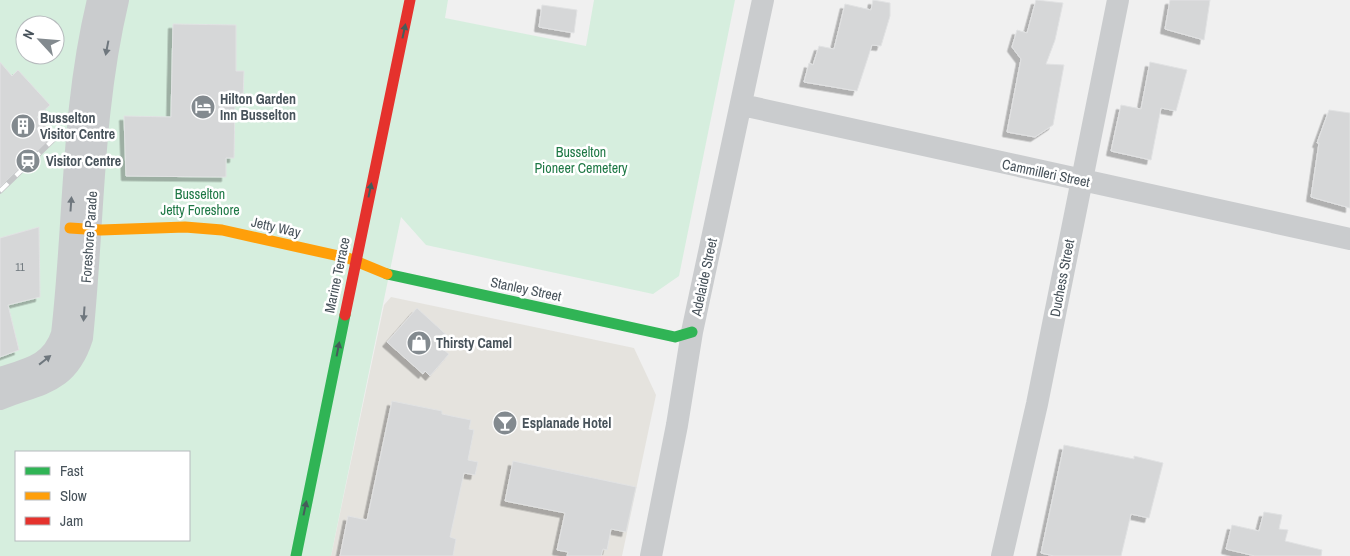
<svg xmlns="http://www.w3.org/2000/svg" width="1350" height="556" viewBox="0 0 1350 556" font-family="'Archivo Narrow',sans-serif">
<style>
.commercial{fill:#e5e3de}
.green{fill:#d6eede;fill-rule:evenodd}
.building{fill:#d6d7d8;stroke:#e1e2e3;filter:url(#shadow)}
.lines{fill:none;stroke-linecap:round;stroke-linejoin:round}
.street{stroke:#caccce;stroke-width:22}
.fast{stroke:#30b455;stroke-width:11}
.slow{stroke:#ff9f0a;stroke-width:11}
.jam{stroke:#e5322d;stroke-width:11}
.rail-casing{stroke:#c5c6c8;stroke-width:5.5}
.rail{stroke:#fff;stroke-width:4;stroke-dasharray:11;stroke-linecap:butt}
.oneway{fill:#465d5a}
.oneway2{fill:#6f777e}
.labels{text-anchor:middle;stroke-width:5;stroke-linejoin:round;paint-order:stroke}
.number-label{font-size:11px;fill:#6d767c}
.poi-label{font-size:14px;font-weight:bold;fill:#48535b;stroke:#fff;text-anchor:start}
.park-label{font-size:14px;fill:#1e7845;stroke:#fff}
.street-label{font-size:14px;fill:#48535b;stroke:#fff}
</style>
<defs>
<filter id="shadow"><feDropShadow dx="-4.5" dy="4.5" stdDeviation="0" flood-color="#0004"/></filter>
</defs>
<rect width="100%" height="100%" fill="#f0f0f0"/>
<!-- commercial -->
<path class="commercial" d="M391 297 634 348 656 395 622 556H331L384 305Z"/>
<!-- green -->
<path class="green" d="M0 0H448L445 18 586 46 594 0H735L679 276 653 294 426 245 401 217 331 556H0ZM25 25H55V55H25ZM16 452H189V540H16Z"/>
<!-- building -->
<path class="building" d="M873 0 890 3V16L881 46 872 45 857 91 804 82 809 63 813 65 819 46 834 49 845 4 871 10Z
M1036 0 1063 3 1055 40 1046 64 1064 65 1053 125 1035 137 1007 132 1021 59 1012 47 1017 30 1027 33Z
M1170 0H1210L1204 40 1165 29Z
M542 5 577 10 574 33 539 27Z
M173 24 236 25V71H244L243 98H235L234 158H226V177L126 176 124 116 171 117Z
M0 62 12 76 18 70 50 105 37 117 55 135 0 187Z
M1150 62 1187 70 1176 111 1161 108 1151 160 1111 151 1121 105 1141 109Z
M1329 110 1350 113V208L1311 197 1319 143H1317Z
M39 227 40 297 8 305 19 350 0 357V238Z
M417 308 452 340 444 350 449 354 430 376 425 371 423 374 387 342Z
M392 401 442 411V414L471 420 469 429 474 430 468 460 478 462 475 475 464 473 450 537 456 539 453 556H340L348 516 367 520Z
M1064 445 1134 459V456L1163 463 1149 518 1131 514 1121 556H1054L1041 553Z
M513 461 636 487 626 532 611 529 607 550 603 549 601 556H567L568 552 557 550 565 513 505 501Z
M1264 512 1282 515 1279 529 1288 530 1285 541 1322 550 1321 556H1255L1226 549 1232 525 1259 531Z"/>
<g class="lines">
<!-- street -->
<path class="street" d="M742 105 1350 239
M0 378C28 369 52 365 62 334 75 222 71 111 98 0
M0 399C39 383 67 385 82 338 94 223 91 114 118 0
M651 556 677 425 692 332 763 0
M1002 556 1037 404 1118 0"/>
<!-- fast -->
<path class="fast" d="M387 274 675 337 692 332
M296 556 345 315"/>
<!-- slow -->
<path class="slow" d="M70 228 101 230 185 227 222 230 348 258 387 274"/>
<!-- jam -->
<path class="jam" d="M345 315 410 0"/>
<defs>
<path id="rail" d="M0 191 56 137"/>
</defs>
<!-- rail casing -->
<use href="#rail" class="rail-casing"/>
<!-- rail -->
<use href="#rail" class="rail"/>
</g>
<!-- one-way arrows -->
<defs><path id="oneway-solid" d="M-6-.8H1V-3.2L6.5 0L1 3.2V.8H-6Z" transform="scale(1.25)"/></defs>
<g class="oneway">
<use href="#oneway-solid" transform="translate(404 31) rotate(-78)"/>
<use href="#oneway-solid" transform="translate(370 190) rotate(-78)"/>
<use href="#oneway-solid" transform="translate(338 349) rotate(-79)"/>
<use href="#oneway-solid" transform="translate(305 508) rotate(-78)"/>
</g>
<g class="oneway2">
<use href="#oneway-solid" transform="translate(107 48) rotate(101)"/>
<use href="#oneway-solid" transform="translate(71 204) rotate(-86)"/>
<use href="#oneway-solid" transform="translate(84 314) rotate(94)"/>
<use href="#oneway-solid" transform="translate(45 360) rotate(-38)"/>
</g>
<!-- icons -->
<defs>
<symbol id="hotel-disc" viewBox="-11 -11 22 22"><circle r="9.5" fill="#838a8f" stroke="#fff"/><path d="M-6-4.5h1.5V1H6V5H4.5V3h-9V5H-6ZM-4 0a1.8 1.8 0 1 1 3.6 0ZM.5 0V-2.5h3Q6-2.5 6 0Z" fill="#fff"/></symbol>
<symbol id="building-disc" viewBox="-11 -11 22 22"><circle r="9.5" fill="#838a8f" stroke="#fff"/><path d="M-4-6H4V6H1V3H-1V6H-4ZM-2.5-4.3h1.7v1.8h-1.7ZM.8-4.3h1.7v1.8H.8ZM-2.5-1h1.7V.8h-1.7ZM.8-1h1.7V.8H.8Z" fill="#fff"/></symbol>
<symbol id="station-disc" viewBox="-11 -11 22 22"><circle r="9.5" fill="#838a8f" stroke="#fff"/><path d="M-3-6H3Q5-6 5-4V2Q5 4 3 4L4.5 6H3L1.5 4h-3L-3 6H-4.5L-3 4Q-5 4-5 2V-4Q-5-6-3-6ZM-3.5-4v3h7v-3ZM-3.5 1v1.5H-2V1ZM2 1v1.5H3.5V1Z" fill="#fff"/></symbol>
<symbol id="shop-disc" viewBox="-11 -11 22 22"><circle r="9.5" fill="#838a8f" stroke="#fff"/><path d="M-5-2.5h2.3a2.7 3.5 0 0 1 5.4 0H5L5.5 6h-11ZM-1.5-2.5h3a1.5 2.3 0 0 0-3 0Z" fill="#fff"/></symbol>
<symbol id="bar-disc" viewBox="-11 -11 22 22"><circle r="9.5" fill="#838a8f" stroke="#fff"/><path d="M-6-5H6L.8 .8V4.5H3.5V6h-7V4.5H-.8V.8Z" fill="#fff"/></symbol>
</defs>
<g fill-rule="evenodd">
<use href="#hotel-disc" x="189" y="93" width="28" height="28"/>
<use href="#building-disc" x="9" y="112" width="28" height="28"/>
<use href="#station-disc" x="14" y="147" width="28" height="28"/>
<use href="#shop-disc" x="405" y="329" width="28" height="28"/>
<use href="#bar-disc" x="491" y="409" width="28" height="28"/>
</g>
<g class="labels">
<!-- number labels -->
<g class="number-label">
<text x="20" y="271">11</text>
</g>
<!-- poi labels -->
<g class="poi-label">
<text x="220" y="104">Hilton Garden<tspan x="220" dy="16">Inn Busselton</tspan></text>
<text x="40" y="123">Busselton<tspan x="40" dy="16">Visitor Centre</tspan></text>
<text x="46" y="166">Visitor Centre</text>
<text x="436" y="348">Thirsty Camel</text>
<text x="522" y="428">Esplanade Hotel</text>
</g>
<!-- park labels -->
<g class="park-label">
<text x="581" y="157">Busselton<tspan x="581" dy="16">Pioneer Cemetery</tspan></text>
<text x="200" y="199">Busselton<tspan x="200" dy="16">Jetty Foreshore</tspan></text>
</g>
<!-- street labels -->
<g class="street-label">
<text transform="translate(1046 173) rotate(12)" y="5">Cammilleri Street</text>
<text transform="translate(276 227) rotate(13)" y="5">Jetty Way</text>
<text transform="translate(89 237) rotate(-86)" y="5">Foreshore Parade</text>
<text transform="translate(337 275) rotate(-78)" y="5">Marine Terrace</text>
<text transform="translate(704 277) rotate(-78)" y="5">Adelaide Street</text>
<text transform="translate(1062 278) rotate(-79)" y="5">Duchess Street</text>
<text transform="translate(526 289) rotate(12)" y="5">Stanley Street</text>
</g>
</g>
<!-- legend -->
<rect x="15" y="451" width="175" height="90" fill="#ffffff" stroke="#b6babd"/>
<rect x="25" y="467" width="25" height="8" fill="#30b455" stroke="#b6babd"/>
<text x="60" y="476" font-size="15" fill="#48535b">Fast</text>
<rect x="25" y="492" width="25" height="8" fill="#ff9f0a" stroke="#b6babd"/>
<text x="60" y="501" font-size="15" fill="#48535b">Slow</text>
<rect x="25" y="517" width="25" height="8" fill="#e5322d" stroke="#b6babd"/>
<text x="60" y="526" font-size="15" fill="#48535b">Jam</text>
<!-- north arrow -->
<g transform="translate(40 40) rotate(296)"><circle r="24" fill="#ffffff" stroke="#b6babd"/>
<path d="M0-4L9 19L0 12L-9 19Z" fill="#838a8f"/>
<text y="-8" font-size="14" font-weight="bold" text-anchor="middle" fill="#48535b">N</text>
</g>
</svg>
